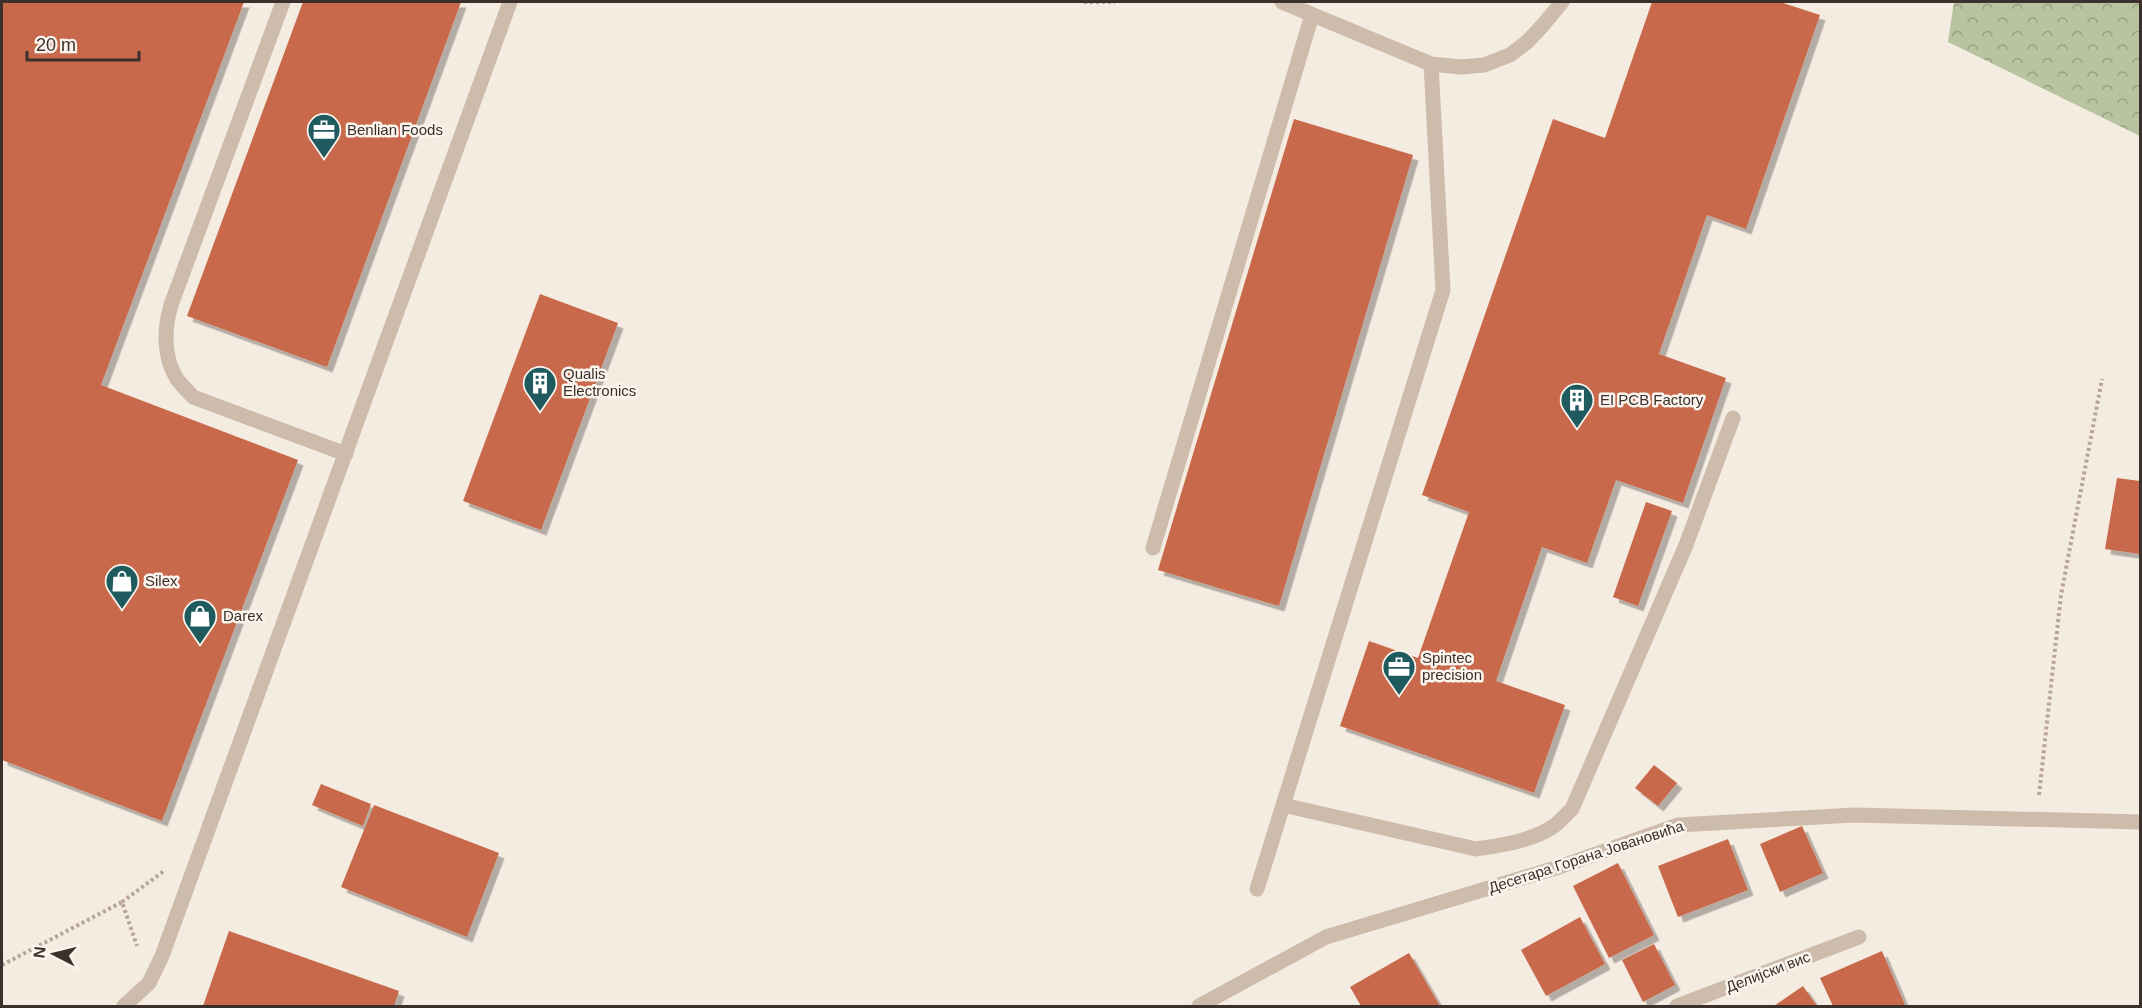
<svg xmlns="http://www.w3.org/2000/svg" width="2142" height="1008" viewBox="0 0 2142 1008" font-family="Arial,sans-serif">
<style>
.forest{fill:url(#forest-crowns)}
.building{fill:#c8694b;filter:url(#shadow)}
.lines{fill:none;stroke-linecap:round;stroke-linejoin:round}
.path{stroke:#b9a596;stroke-width:4;stroke-dasharray:3 3;stroke-linecap:butt}
.lane{stroke:#cdbbac;stroke-width:15}
.street{stroke:#cdbbac;stroke-width:15}
.labels{text-anchor:middle;stroke-width:5;stroke-linejoin:round;paint-order:stroke}
.poi-label{font-size:15px;fill:#3b302b;stroke:#fbf5ee;text-anchor:start}
.street-label{font-size:15px;fill:#3b302b;stroke:#fbf5ee}
</style>
<defs>
<pattern id="forest-crowns" width="20" height="18" patternUnits="userSpaceOnUse" patternTransform="scale(1.5)"><rect width="20" height="18" fill="#b8c4a0"/><path d="M2 6a3 3 0 1 1 6 0M12 15a3 3 0 1 1 6 0" fill="none" stroke="#97a083"/></pattern>
<filter id="shadow"><feDropShadow dx="5.5" dy="5.5" stdDeviation="0" flood-color="#0004"/></filter>
</defs>
<rect width="100%" height="100%" fill="#f4ebe1"/>
<!-- forest -->
<path class="forest" d="M1954 2H2140V136L1948 42Z"/>
<!-- building -->
<path class="building" d="M2 2H244L101 385 298 460 162 821 2 760Z
M303 2H461L327 367 187 316Z
M1652 2H1780L1820 15 1746 229 1707 215 1659 354 1726 378 1683 503 1616 480 1587 563 1542 547 1496 681 1565 705 1534 793 1340 726 1369 641 1418 658 1469 512 1422 495 1553 119 1605 138Z
M1294 119 1413 155 1279 606 1158 570Z
M540 294 618 323 541 530 463 501Z
M2117 478 2140 481V554L2105 549Z
M1646 502 1672 511 1638 606 1613 597Z
M1654 765 1677 783 1658 806 1635 788Z
M321 784 371 804 363 826 312 805Z
M374 805 499 853 467 937 341 887Z
M1802 826 1823 873 1780 892 1760 844Z
M1728 839 1748 890 1678 917 1658 866Z
M1618 863 1654 935 1609 958 1573 886Z
M1580 917 1605 964 1546 996 1521 950Z
M229 931 399 991 394 1006H203Z
M1654 944 1675 985 1643 1002 1622 960Z
M1882 951 1905 1005 1901 1006H1833L1820 978Z
M1409 953 1440 1006H1361L1350 987Z
M1803 986 1817 1006H1774Z"/>
<g class="lines">
<!-- path -->
<path class="path" d="M1084 2H1115
M2039 795 2061 595 2102 379
M122 902 164 871
M2 965 122 902 137 946"/>
<!-- lane -->
<path class="lane" d="M283 2 171 305C164 329 163 357 177 379 181 385 188 391 193 397L346 454
M1282 2 1431 64 1461 67 1484 65 1510 55 1527 42 1543 25 1562 2
M1153 548 1312 15
M1283 805 1476 849C1502 845 1532 841 1554 826 1561 821 1566 814 1572 809L1686 545 1733 418
M1257 889 1443 290 1431 64
M124 1006 149 983 162 956 510 2"/>
<!-- street -->
<path class="street" d="M1199 1006 1326 937 1559 867 1678 825 1855 815 2140 822
M1677 1006 1859 937"/>
</g>
<!-- icons -->
<defs>
<symbol id="office-pin" viewBox="-11 -11 22 30"><path d="M0 17L-7.5 6A9.5 9.5 0 1 1 7.5 6Z" fill="#1f5a5e" stroke="#fbf5ee"/><path d="M-6-3h4V-5.5h4V-3h4V5H-6ZM-1-4.5V-3h2v-1.5ZM-6 0V1H6V0Z" fill="#fff"/></symbol>
<symbol id="building-pin" viewBox="-11 -11 22 30"><path d="M0 17L-7.5 6A9.5 9.5 0 1 1 7.5 6Z" fill="#1f5a5e" stroke="#fbf5ee"/><path d="M-4-6H4V6H1V3H-1V6H-4ZM-2.5-4.3h1.7v1.8h-1.7ZM.8-4.3h1.7v1.8H.8ZM-2.5-1h1.7V.8h-1.7ZM.8-1h1.7V.8H.8Z" fill="#fff"/></symbol>
<symbol id="shop-pin" viewBox="-11 -11 22 30"><path d="M0 17L-7.5 6A9.5 9.5 0 1 1 7.5 6Z" fill="#1f5a5e" stroke="#fbf5ee"/><path d="M-5-2.5h2.3a2.7 3.5 0 0 1 5.4 0H5L5.5 6h-11ZM-1.5-2.5h3a1.5 2.3 0 0 0-3 0Z" fill="#fff"/></symbol>
</defs>
<g fill-rule="evenodd">
<use href="#office-pin" x="305" y="111" width="38" height="52"/>
<use href="#building-pin" x="521" y="364" width="38" height="52"/>
<use href="#building-pin" x="1558" y="381" width="38" height="52"/>
<use href="#shop-pin" x="103" y="562" width="38" height="52"/>
<use href="#shop-pin" x="181" y="597" width="38" height="52"/>
<use href="#office-pin" x="1380" y="648" width="38" height="52"/>
</g>
<g class="labels">
<!-- poi labels -->
<g class="poi-label">
<text x="347" y="135">Benlian Foods</text>
<text x="563" y="379">Qualis<tspan x="563" dy="17">Electronics</tspan></text>
<text x="1600" y="405">EI PCB Factory</text>
<text x="145" y="586">Silex</text>
<text x="223" y="621">Darex</text>
<text x="1422" y="663">Spintec<tspan x="1422" dy="17">precision</tspan></text>
</g>
<!-- street labels -->
<g class="street-label">
<text transform="translate(1586 857) rotate(-18)" y="5">Десетара Горана Јовановића</text>
<text transform="translate(1768 972) rotate(-21)" y="5">Делијски вис</text>
</g>
</g>
<!-- border -->
<rect width="2142" height="1008" fill="none" stroke="#3b302b" stroke-width="6"/>
<!-- north arrow -->
<g transform="translate(54 954) rotate(277)" stroke="#fbf5ee" stroke-width="4.5" paint-order="stroke">
<path d="M0-4.5L10 22L0 15L-10 22Z" fill="#3b302b"/>
<text y="-9" font-size="16" font-weight="bold" text-anchor="middle" fill="#3b302b">N</text>
</g>
<!-- scale -->
<path d="M27 51v9h112v-9" fill="none" stroke="#3b302b" stroke-width="3"/>
<text x="36" y="51" font-size="18" fill="#3b302b" stroke="#fbf5ee" stroke-width="4.5" paint-order="stroke">20 m</text>
</svg>
